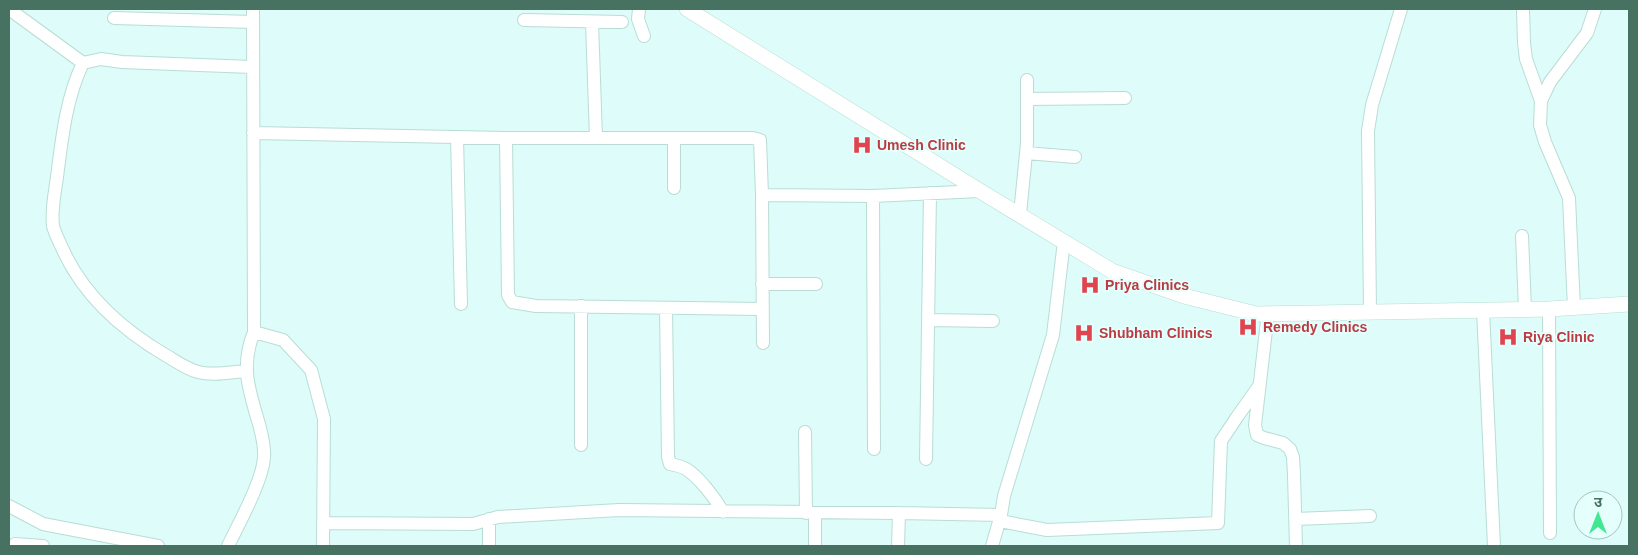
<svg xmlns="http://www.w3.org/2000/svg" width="1638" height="555" viewBox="0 0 1638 555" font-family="Helvetica,'Noto Sans Devanagari',sans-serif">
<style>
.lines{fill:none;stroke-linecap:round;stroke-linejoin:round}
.minor-casing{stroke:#b9ddd4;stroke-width:14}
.tertiary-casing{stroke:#b9ddd4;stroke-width:16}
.minor{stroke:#fff;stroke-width:12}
.tertiary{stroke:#fff;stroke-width:15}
.labels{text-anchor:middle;stroke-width:4;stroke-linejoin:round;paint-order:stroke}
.health-label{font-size:14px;font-weight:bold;fill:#be3a42;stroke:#e4fffc;text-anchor:start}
</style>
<rect width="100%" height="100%" fill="#defcf9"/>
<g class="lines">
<defs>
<path id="minor" d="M9 9 83 63
M253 9 254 332 283 340 311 370 324 419 323 546
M639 9 638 19 644 36
M1523 9 1524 43 1526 59 1541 101
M114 18 253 22
M524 20 622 22
M592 22 596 138
M1027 99 1125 98
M253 133 506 138H753L760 140 762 195 873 196 980 191
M457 137 461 304
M506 138 508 295 512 302 536 306 762 309
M1026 153 1075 157
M674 188V139
M762 195 763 343
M873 196 874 449
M1020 214 1027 143V80
M1522 236 1525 309
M762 284H816
M581 306V445
M666 308 668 457 670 464C675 465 681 466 686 469 699 477 715 498 723 512
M1574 308 1569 198 1545 142 1540 125 1541 101 1550 82 1587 33 1595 9
M1549 309 1550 533
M1483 310 1494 546
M1370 312 1368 131 1372 105 1401 9
M1268 313 1255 425 1257 435 1264 438 1283 443 1290 449 1293 457 1294 475 1296 546
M928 320 993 321
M247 371C231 372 213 376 198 372 187 369 177 362 167 356 124 331 84 296 63 250 60 243 55 234 53 226 51 210 55 192 57 177 62 138 66 98 83 63L101 59 122 62 252 67
M805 432 806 513
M926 459 930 193
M9 506 43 524 158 546
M815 513V546
M489 519V546
M1296 519 1370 516
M1000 521 1047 530 1218 523 1221 441 1237 417 1259 386
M324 523 473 524 498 517 619 510 899 513 1001 515 1004 496 1053 335 1064 241
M15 544 43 546
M228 546C239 523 262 482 264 458 265 447 262 435 259 424 249 390 240 366 254 332
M898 546 899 513
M992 546 1001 515"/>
<path id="tertiary" d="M687 9 980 191 1112 271 1184 296 1256 314 1549 309 1629 304"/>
</defs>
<!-- minor casing -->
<use href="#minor" class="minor-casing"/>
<!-- tertiary casing -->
<use href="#tertiary" class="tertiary-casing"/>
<!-- minor -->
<use href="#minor" class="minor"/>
<!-- tertiary -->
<use href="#tertiary" class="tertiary"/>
</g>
<!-- icons -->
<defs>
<symbol id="hospital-bare" viewBox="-9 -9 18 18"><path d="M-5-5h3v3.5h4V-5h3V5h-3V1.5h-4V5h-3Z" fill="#e0444e" stroke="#e4fffc" stroke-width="2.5" paint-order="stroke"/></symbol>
</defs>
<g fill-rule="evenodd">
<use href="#hospital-bare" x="848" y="131" width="28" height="28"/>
<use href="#hospital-bare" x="1076" y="271" width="28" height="28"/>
<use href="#hospital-bare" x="1234" y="313" width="28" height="28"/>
<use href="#hospital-bare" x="1070" y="319" width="28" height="28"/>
<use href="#hospital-bare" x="1494" y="323" width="28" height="28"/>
</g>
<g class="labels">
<!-- health labels -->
<g class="health-label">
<text x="877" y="150">Umesh Clinic</text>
<text x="1105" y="290">Priya Clinics</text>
<text x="1263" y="332">Remedy Clinics</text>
<text x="1099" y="338">Shubham Clinics</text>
<text x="1523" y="342">Riya Clinic</text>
</g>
</g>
<!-- border -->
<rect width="1638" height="555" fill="none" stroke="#477262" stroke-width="20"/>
<!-- north arrow -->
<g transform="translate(1598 515)"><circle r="24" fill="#e4fffc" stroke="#a5c7be"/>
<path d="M0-4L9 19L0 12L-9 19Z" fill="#42e794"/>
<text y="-8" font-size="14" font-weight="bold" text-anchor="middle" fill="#477262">उ</text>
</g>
</svg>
